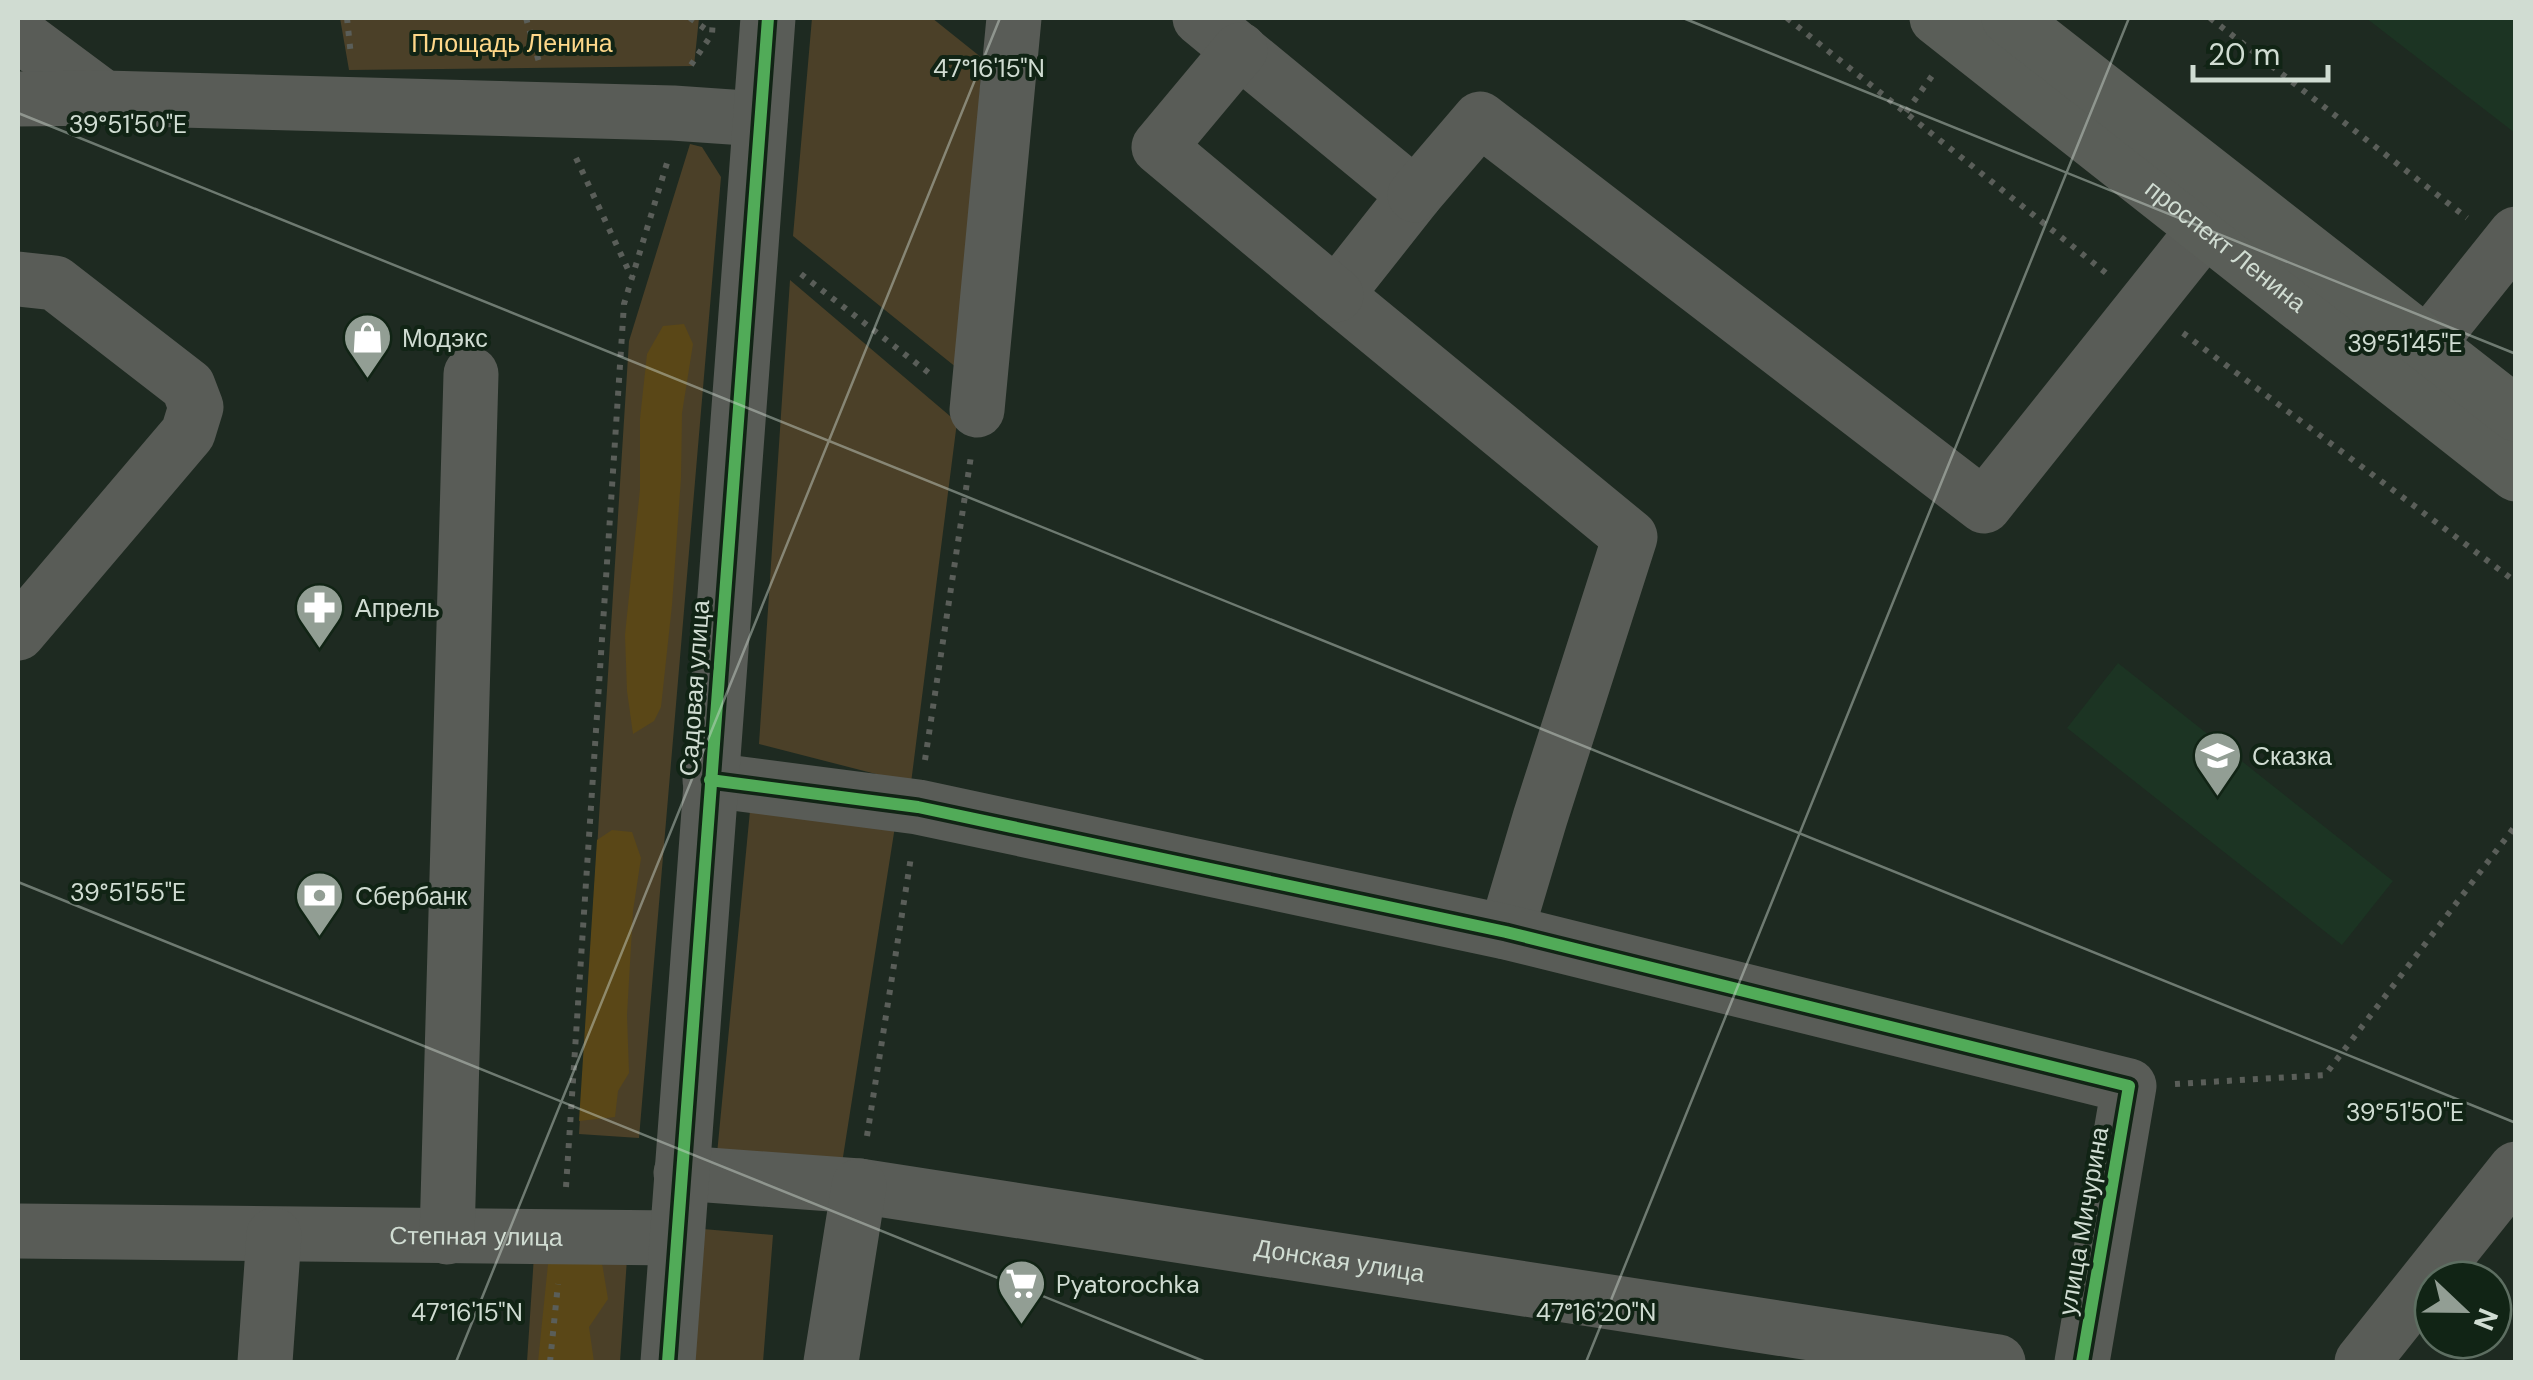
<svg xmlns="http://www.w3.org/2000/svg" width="2533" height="1380" viewBox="0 0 2533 1380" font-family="'DM Sans',sans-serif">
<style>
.built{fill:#1c3423}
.green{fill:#4b4028}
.forest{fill:#5a4717}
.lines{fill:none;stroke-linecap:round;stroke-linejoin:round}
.path{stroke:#5a5e59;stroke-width:6;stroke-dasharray:5 8;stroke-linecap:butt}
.minor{stroke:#595c57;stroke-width:55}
.major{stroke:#5a5e58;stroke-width:55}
.cycleway-casing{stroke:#112415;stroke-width:19}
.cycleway{stroke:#51ab58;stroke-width:12}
.ticks{fill:none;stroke:#d0dcd2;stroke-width:2.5;stroke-opacity:0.45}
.labels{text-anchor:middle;stroke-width:8;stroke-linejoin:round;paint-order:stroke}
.park-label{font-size:25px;fill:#fed789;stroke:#112415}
.street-label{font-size:25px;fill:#d0dcd2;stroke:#112415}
.poi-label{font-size:25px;fill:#d0dcd2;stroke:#112415;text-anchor:start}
.ticks-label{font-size:25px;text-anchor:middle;fill:#d0dcd2;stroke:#112415;stroke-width:8;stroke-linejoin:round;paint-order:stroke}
</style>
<rect width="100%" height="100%" fill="#1e2a21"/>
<!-- built -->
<path class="built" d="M2366 18H2515V133Z
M2118 663 2393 881 2342 945 2067 728Z"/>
<!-- green -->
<path class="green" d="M340 18H699L694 66 349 70Z
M812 18H932L982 58 962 372 793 236Z
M690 144 702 147 721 177 639 1138 579 1134 629 341Z
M790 280 957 422 911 783 759 744Z
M752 790 896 820 840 1176 717 1154Z
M537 1210 630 1214 620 1362H527Z
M703 1229 773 1235 763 1362H693Z"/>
<!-- forest -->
<path class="forest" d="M684 324 693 344 682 413 681 478 672 605 661 707 654 721 633 734 627 691 625 635 640 489V419L647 354 663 326Z
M612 830 632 832 641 858 633 911 627 1015 629 1073 618 1091 615 1117 579 1121 597 840Z
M551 1235 598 1239 608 1299 589 1327 594 1362H538Z"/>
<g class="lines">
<!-- path -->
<path class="path" d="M347 18 351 56
M526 18 539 62
M690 18 711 33
M1787 18 2106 273
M2210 18 2467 218
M691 65 712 34 713 19
M1906 112 1932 76
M576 158 632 278
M801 274 929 373
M2183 333 2516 582
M925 760 971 456
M2175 1084 2325 1075 2516 825
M867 1136 911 857
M566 1187 624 304 667 163
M550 1362 558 1284"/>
<!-- minor -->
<g class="minor">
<path d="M1200 18 1415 195 1336 295 1630 537 1540 818 1506 932"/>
<path d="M18 34 104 98"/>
<path d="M1240 50 1159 147 1336 295"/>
<path d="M18 99 104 98 673 113 760 119"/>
<path d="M1415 195 1480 119 1984 506 2205 229"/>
<path d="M18 279 55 283 188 386 196 407 188 433 18 633"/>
<path d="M2427 345 2516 234"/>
<path d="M977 410 1014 18"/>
<path d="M710 780 918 807 1506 932 2129 1086 2082 1362"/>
<path id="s1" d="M681 1173 859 1186 1998 1362"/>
<path id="s2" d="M18 1231 676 1238"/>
<path d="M447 1237 471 374"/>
<path d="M265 1362 274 1235"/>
<path d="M668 1362 768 18"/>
<path d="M831 1362 859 1186"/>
<path d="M2362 1362 2516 1169"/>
</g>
<!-- major -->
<g class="major">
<path id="s3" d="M1937 18 2516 474"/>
<path d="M2009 18 2516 414"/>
</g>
<defs>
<path id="cycleway" d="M710 780 918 807 1506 932 2129 1086 2082 1362
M668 1362 768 18"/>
</defs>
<!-- cycleway casing -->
<use href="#cycleway" class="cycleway-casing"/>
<!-- cycleway -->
<use href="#cycleway" class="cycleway"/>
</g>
<!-- ticks -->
<path class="ticks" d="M1683 18 2516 354M18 113 2516 1123M18 882 1206 1362M456 1362 1000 18M1586 1362 2129 18"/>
<!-- icons -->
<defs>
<symbol id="shop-pin" viewBox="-11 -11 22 30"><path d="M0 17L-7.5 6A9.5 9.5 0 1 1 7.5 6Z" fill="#929e94" stroke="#112415"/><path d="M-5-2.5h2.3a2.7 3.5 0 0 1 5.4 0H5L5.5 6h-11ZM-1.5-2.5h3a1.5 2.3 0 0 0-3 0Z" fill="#fff"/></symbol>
<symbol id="pharmacy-pin" viewBox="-11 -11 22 30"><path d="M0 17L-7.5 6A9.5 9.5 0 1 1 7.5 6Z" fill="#929e94" stroke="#112415"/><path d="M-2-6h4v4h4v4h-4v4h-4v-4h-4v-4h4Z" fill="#fff"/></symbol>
<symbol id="school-pin" viewBox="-11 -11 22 30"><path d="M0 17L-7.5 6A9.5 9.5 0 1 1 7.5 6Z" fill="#929e94" stroke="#112415"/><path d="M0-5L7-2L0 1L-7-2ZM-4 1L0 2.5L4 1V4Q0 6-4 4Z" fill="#fff"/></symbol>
<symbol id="bank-pin" viewBox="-11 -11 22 30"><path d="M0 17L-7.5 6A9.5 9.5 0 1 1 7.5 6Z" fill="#929e94" stroke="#112415"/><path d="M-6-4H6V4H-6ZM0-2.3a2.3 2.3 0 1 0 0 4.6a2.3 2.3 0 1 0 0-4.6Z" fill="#fff"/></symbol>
<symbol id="supermarket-pin" viewBox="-11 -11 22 30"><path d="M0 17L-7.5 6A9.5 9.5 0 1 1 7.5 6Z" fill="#929e94" stroke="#112415"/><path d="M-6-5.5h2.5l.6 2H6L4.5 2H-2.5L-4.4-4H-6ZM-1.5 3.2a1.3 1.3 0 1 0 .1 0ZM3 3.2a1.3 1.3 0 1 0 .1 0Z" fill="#fff"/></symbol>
</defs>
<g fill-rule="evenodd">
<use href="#shop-pin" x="340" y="310" width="55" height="75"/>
<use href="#pharmacy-pin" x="292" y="580" width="55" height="75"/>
<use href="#school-pin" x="2190" y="728" width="55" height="75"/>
<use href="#bank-pin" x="292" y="868" width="55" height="75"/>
<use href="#supermarket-pin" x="994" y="1256" width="55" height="75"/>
</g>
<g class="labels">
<!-- park labels -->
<g class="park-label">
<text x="512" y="52">Площадь Ленина</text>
</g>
<!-- street labels -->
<g class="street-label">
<text dy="9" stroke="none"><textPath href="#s3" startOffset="368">проспект Ленина</textPath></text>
<text transform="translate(694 688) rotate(-86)" y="9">Садовая улица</text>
<text transform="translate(2083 1221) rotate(-80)" y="9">улица Мичурина</text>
<text dy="9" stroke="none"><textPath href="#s2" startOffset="458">Степная улица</textPath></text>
<text dy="9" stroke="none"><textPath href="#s1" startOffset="665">Донская улица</textPath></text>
</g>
<!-- poi labels -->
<g class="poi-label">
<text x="402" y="347">Модэкс</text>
<text x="355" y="617">Апрель</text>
<text x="2252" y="765">Сказка</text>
<text x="355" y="905">Сбербанк</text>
<text x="1056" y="1293">Pyatorochka</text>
</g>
</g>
<g class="ticks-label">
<text x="989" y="77">47°16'15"N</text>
<text x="128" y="133">39°51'50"E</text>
<text x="2405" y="352">39°51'45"E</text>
<text x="128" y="901">39°51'55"E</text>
<text x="2405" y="1121">39°51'50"E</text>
<text x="467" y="1321">47°16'15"N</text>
<text x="1596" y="1321">47°16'20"N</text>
</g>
<!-- border -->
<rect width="2533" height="1380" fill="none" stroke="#d0dcd2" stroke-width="40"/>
<!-- north arrow -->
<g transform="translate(2463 1310) rotate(112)"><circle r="48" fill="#112415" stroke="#5d6e61" stroke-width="2.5"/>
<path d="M0-8L18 38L0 25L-18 38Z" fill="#929e94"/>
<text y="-15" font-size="28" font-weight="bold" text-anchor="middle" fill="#d0dcd2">N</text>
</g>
<!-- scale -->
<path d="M2193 65v15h135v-15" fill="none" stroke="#d0dcd2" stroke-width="5"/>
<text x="2208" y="65" font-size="30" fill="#d0dcd2" stroke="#112415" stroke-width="8" paint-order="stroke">20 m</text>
</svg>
